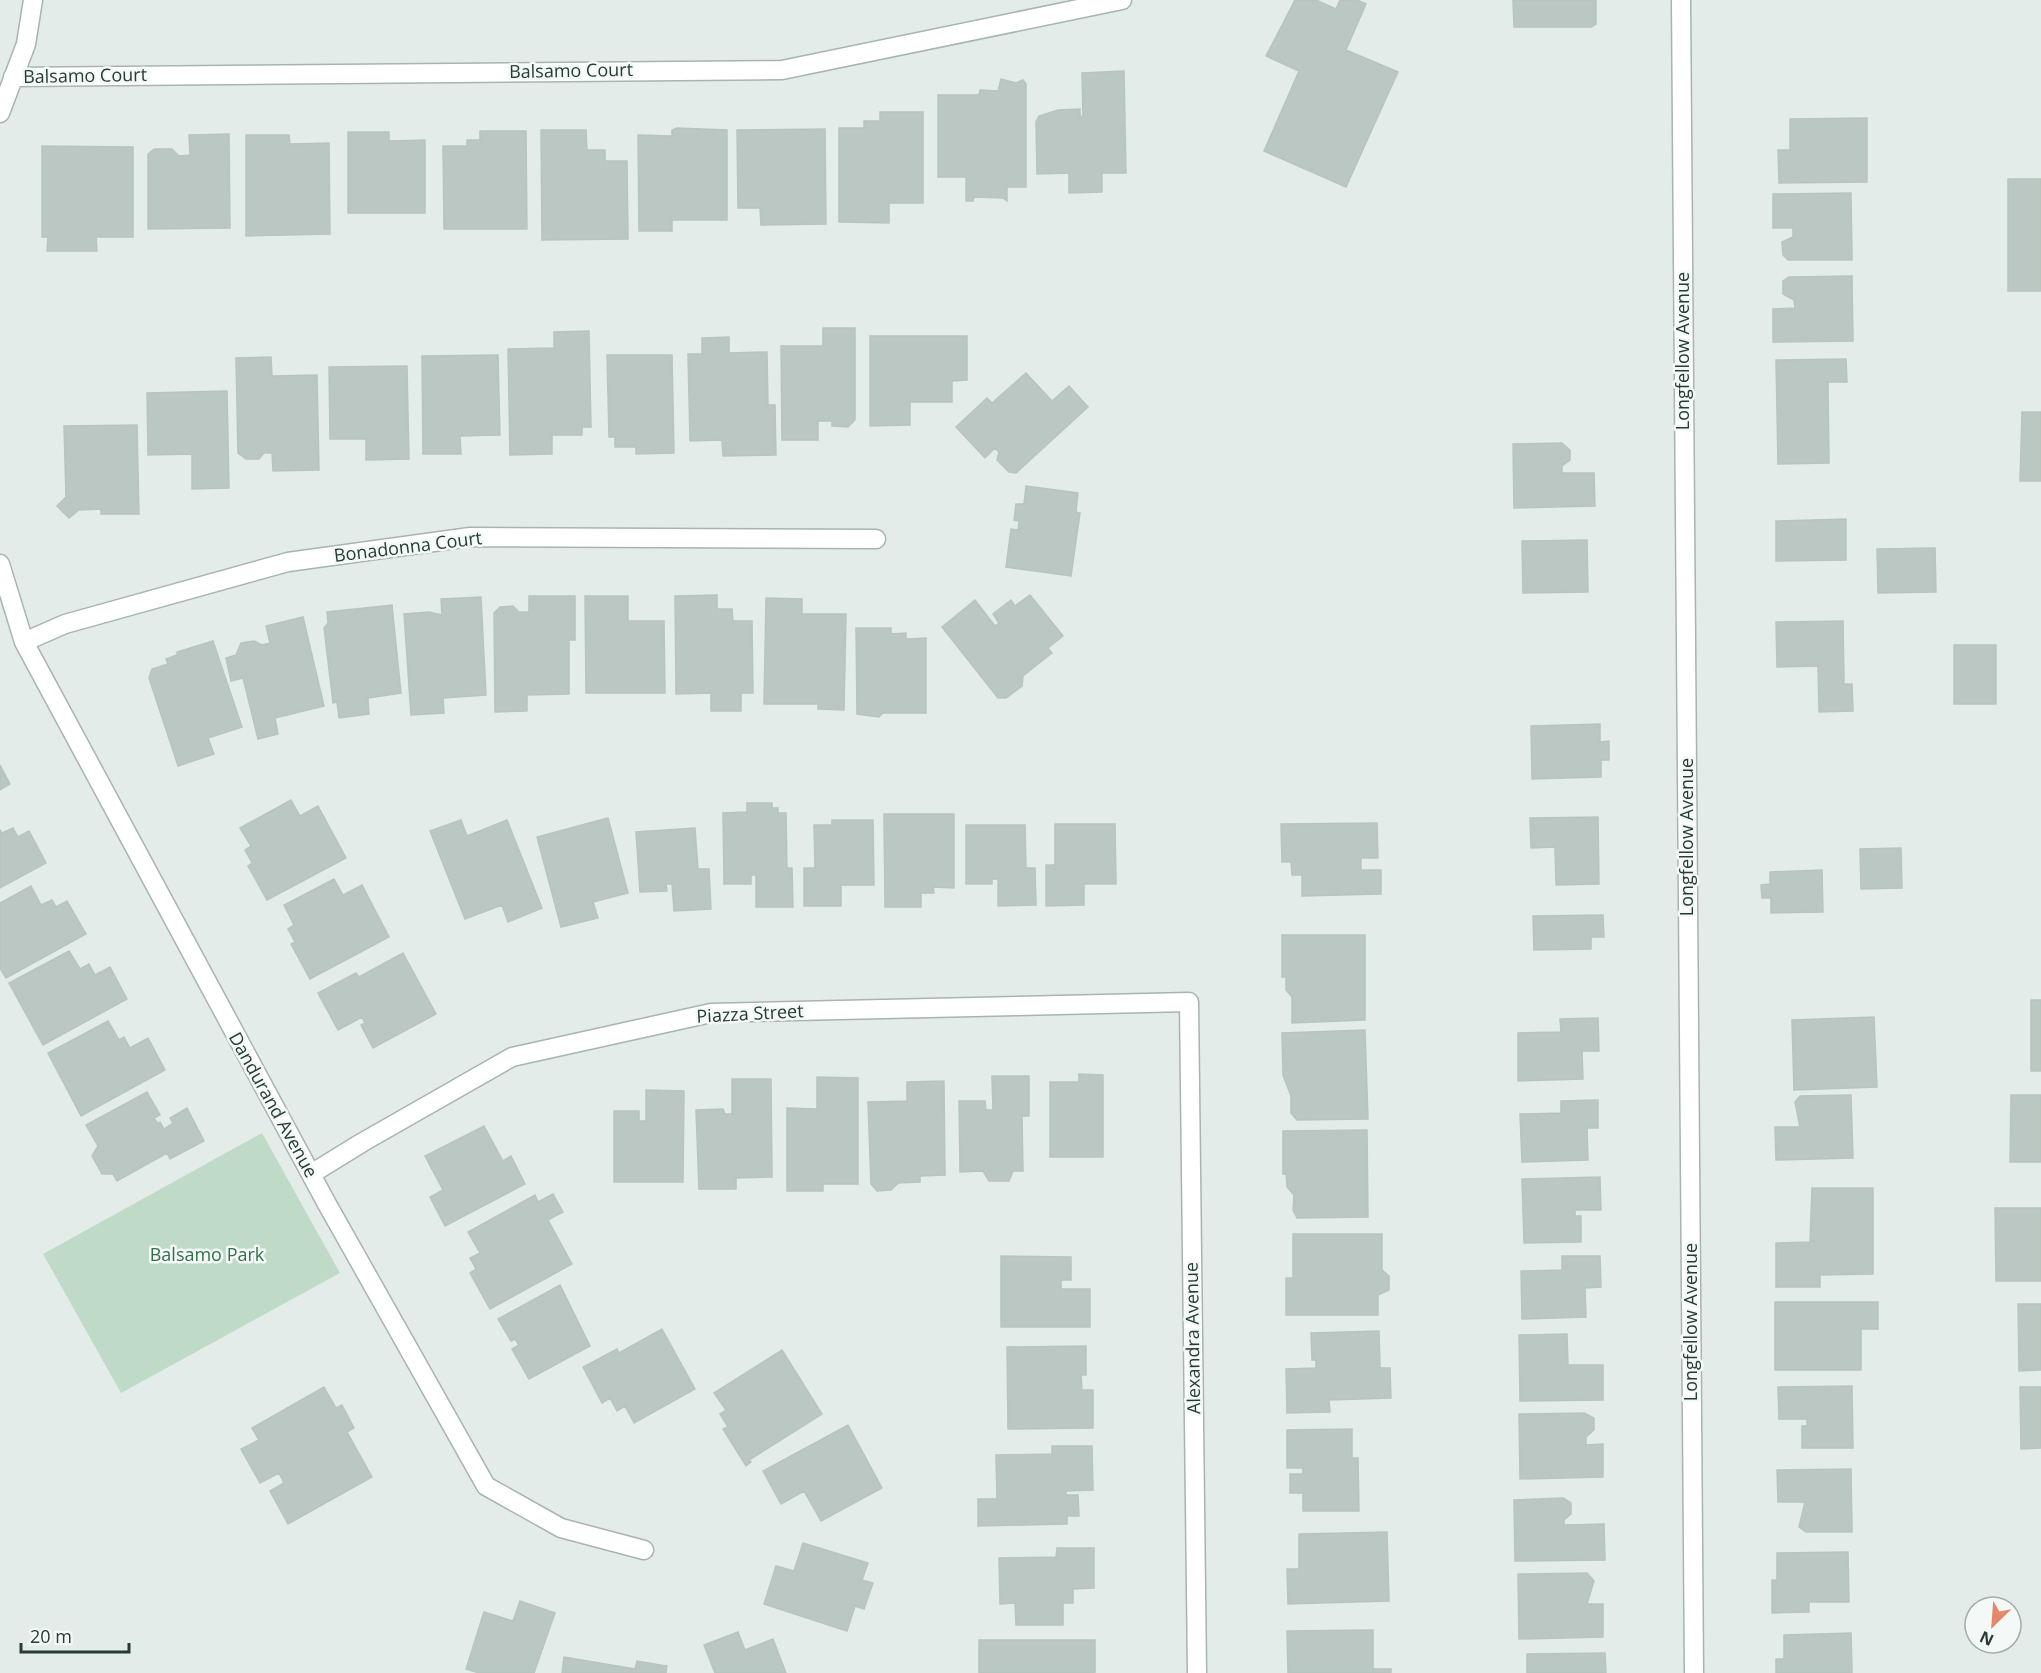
<svg xmlns="http://www.w3.org/2000/svg" width="2041" height="1673" viewBox="0 0 2041 1673" font-family="'Open Sans',sans-serif">
<style>
.park{fill:#bfdbc7}
.building{fill:#bac7c2;stroke:#b7c5bf;stroke-width:1.5}
.lines{fill:none;stroke-linecap:round;stroke-linejoin:round}
.minor-casing{stroke:#a7b4b0;stroke-width:21}
.minor{stroke:#fff;stroke-width:18}
.labels{text-anchor:middle;stroke-width:5;stroke-linejoin:round;paint-order:stroke}
.street-label{font-size:18px;fill:#253c36;stroke:#f4f9f7}
.park-label{font-size:18px;fill:#336f4a;stroke:#f4f9f7}
</style>
<rect width="100%" height="100%" fill="#e4ece9"/>
<!-- park -->
<path class="park" d="M262 1133 340 1273 121 1393 43 1254Z"/>
<!-- building -->
<path class="building" d="M1295 0H1316L1336 9 1340 0H1357L1366 4 1346 50 1398 72 1346 187 1264 151 1299 71 1266 56Z
M1513 0H1596V24L1591 27H1514Z
M1124 71 1126 173H1102V192L1069 193V173L1037 174 1036 122 1039 116 1058 110 1080 109V117L1083 116 1082 73Z
M1001 79 1016 83 1023 80 1026 84V187H1007V201L1003 198 974 197 973 201H966V177H938V95H979L980 90 998 91Z
M880 112H923V203H889V223L839 222V128H864V121H880Z
M1867 118V182L1779 183 1778 150H1790V119Z
M677 128 727 130V220H672V231H639L638 135 672 136V130Z
M825 129 826 224 761 225 760 208H738L737 130Z
M541 130H586L587 150H605V161H627L628 239 542 240Z
M480 131H526L527 229H444L443 146H467V140H480Z
M348 132H389V141L425 140V213H348Z
M229 134 230 228 148 229V154L154 149H172L179 156 190 155 189 135Z
M246 135H289L290 144 329 143 330 234 246 236Z
M42 146 133 147V237H96L97 251H47L48 237H42Z
M2008 179H2041V291H2008Z
M1851 193 1852 260H1788L1783 255 1782 242 1793 237V228H1773V194Z
M1852 276 1853 341 1773 342V309L1795 308 1794 300 1783 294V281L1789 277Z
M823 328H855V420L848 427 832 426V421H818V440H782L781 346H823Z
M589 331 591 427H582V435H552V454L510 455 508 349 554 348V332Z
M870 336H967V380L952 381V402H910V425L870 426Z
M729 337V353L767 352 768 405H775L776 455 723 456 722 440 690 441 688 354H702V338Z
M498 355 500 435 460 436 461 454H423L422 356Z
M607 355H672L674 453 636 454V447H615V437H609Z
M271 357 272 376 317 375 319 470 273 471 272 453H264L259 459H246L238 453 236 358Z
M1846 359 1847 382H1828L1829 463 1778 464 1776 360Z
M407 366 409 459 366 460V439H330L329 367Z
M1026 373 1052 401 1069 386 1088 407 1016 473 1009 472 997 460 999 452 995 448 985 458 956 427 987 398 992 403Z
M227 391 229 488 192 489V454L148 455 147 393Z
M2022 412H2041V481H2020Z
M137 425 139 514H101V509L79 510 69 518 57 506 66 497 64 426Z
M1562 443 1570 450V460L1562 466V473H1594L1595 506 1514 508 1513 444Z
M1026 486 1078 493 1076 512 1080 513 1071 576 1006 567 1011 529 1018 530 1019 521 1014 520 1016 504H1024Z
M1846 519V560L1776 561V521Z
M1587 540 1588 592 1523 593 1522 541Z
M1935 548 1936 592 1878 593 1877 549Z
M717 595V609H732L733 621H752L753 693H741V711H711V693L676 694 675 596Z
M1030 595 1063 636 1048 648 1052 653 1023 676 1022 686 1006 698H998L942 627 975 600 995 626 999 623 993 614 1011 600 1015 606Z
M529 596H575V640H569V694L527 695V711L495 712 494 613 500 607 513 606 519 612H529Z
M585 596H628V621H664L665 693H586Z
M481 597 486 695 443 698 444 713 411 715 404 614 429 612 442 615 441 599Z
M766 598 802 599V614H846L844 710 818 709V704H764Z
M392 605 401 693 368 698 369 714 339 718 337 702 333 703 324 628 328 623 327 612Z
M303 617 324 706 275 718 278 734 258 739 243 678 231 681 226 658 236 655 241 643 254 641 262 645 270 643 266 626Z
M1843 621 1844 684H1852L1853 711 1819 712 1818 666 1777 667 1776 622Z
M856 628H891V634L906 633V639L926 638V713H883L879 717 857 714Z
M213 641 242 727 208 738 214 754 178 766 149 678 152 669 168 664 166 659 177 655V652Z
M1954 645H1996V704H1954Z
M1600 724V742L1609 741V760H1601V777L1532 779 1531 726Z
M0 765 10 784 0 790Z
M291 800 300 816 318 806 346 858 267 900 248 866 252 863 245 850 251 846 240 828Z
M747 803H772V808H778V813H786L787 868H792L793 907H756V875H751V884H724L723 813 747 812Z
M884 814H954V888L933 887 934 893H921V907H885Z
M1598 817 1599 884 1556 885 1555 847 1531 848 1530 818Z
M608 818 628 893 593 902 598 918 561 927 537 837Z
M461 820 467 836 507 820 542 908 508 922 502 905 465 919 430 831Z
M832 820H873L874 885H841V906H804V868H815L814 825H832Z
M1377 823 1378 858H1361V870H1381V894L1302 896V875H1292L1291 862H1282L1281 824Z
M1055 824H1115L1116 884H1084V905L1046 906V865H1055Z
M966 825H1025L1026 868H1035L1036 905 998 906V879H992V884H966Z
M13 828 18 837 29 831 46 863 0 888V830L2 833Z
M695 828 698 869H709L711 909 674 911 672 884H666L667 891 640 892 636 832Z
M1901 848 1902 888 1861 889 1860 849Z
M1822 870 1823 912 1771 913V898H1762L1761 885 1770 884V872Z
M334 879 343 895 362 885 389 937 310 979 291 944 295 942 288 929 294 925 284 905Z
M31 886 41 905 52 900 56 907 67 901 86 934 6 978 0 968V903Z
M1603 915 1604 937H1591V949L1534 950 1533 916Z
M1282 935H1365V1020L1292 1023V997L1286 990V977H1282Z
M69 951 80 969 89 964 95 975 110 967 127 999 43 1045 9 983Z
M403 953 436 1014 373 1048 361 1025 365 1023 362 1017 338 1030 318 993 356 973 359 977Z
M2031 1000H2041V1071H2031Z
M1874 1017 1877 1087 1794 1090 1792 1020Z
M1598 1018 1599 1051H1582L1583 1079 1518 1081V1033L1561 1032 1560 1019Z
M108 1021 119 1040 124 1037 130 1048 148 1038 165 1070 81 1116 48 1053Z
M1365 1030 1368 1119 1297 1120 1291 1113V1096L1283 1075 1282 1033Z
M1079 1074 1103 1075V1157H1050V1082H1079Z
M992 1076H1029V1116H1022L1023 1171H1013L1009 1181H989L983 1171 960 1172 959 1101H985L986 1110H993Z
M817 1077 858 1078V1184H823V1191H787V1108L817 1109Z
M732 1079H771L772 1177 736 1178V1189H699L696 1110 723 1109 725 1114H732Z
M944 1081 945 1175 920 1176V1182L898 1183 891 1190 877 1191 871 1184 868 1102 907 1101V1082Z
M646 1090 684 1091 683 1182H614V1111H639V1121H646Z
M147 1092 160 1115 154 1118 158 1124 160 1122 164 1129 173 1123 170 1118 187 1108 204 1141 170 1159 167 1153 117 1181 113 1174H102L92 1156 98 1146 86 1125Z
M1851 1095 1853 1158 1776 1160 1775 1127H1800L1795 1102 1800 1096Z
M2011 1095H2041V1162H2010Z
M1598 1100V1128H1587L1588 1160 1522 1162 1520 1114 1561 1113V1101Z
M484 1126 503 1161 511 1156 525 1184 445 1226 430 1197 443 1190 425 1156Z
M1367 1130 1368 1217 1297 1218 1293 1210 1294 1195 1287 1187 1286 1174H1283V1131Z
M1600 1177 1601 1210H1575V1216H1581V1242L1524 1243 1522 1179Z
M1812 1188H1873V1274L1820 1275V1287H1776V1243L1813 1242 1810 1241Z
M553 1194 563 1212 548 1220 572 1264 490 1309 470 1273 476 1269 470 1258 480 1253 468 1232 535 1195 538 1202Z
M1995 1208H2041V1281H1996Z
M1293 1234H1382V1270L1389 1276V1290L1378 1295V1315H1286V1278H1293Z
M1001 1256 1071 1257V1280H1061V1289H1090V1327H1001Z
M1562 1256H1600L1601 1287 1585 1288 1586 1317 1522 1319 1521 1271 1562 1270Z
M560 1285 590 1346 529 1379 512 1349 519 1345 515 1339 511 1341 498 1319Z
M1775 1302H1878V1329H1861V1370H1775Z
M2018 1304H2041V1370L2019 1371Z
M662 1329 695 1389 634 1423 625 1406 617 1411 610 1398 602 1403 583 1367 617 1349 619 1353Z
M1379 1331 1380 1368H1390L1391 1398 1329 1400 1330 1412 1287 1413 1286 1369 1316 1368V1360H1312L1311 1333Z
M1567 1334 1568 1365H1603V1400L1520 1401 1519 1335Z
M1086 1346V1375H1081L1082 1390H1093V1428L1008 1429 1007 1347Z
M782 1350 822 1414 749 1460 751 1462 746 1466 723 1429 728 1427 720 1414 726 1410 714 1393Z
M1852 1386 1853 1448H1802V1426H1807V1419H1779L1778 1387Z
M324 1387 336 1408 342 1405 354 1428 347 1432 372 1477 288 1524 270 1491 284 1483 279 1473 260 1483 241 1449 259 1440 252 1428Z
M2020 1387H2041V1448L2021 1449Z
M1584 1413 1594 1418V1430L1586 1437V1445L1603 1444V1477L1520 1479 1519 1414Z
M848 1425 882 1488 821 1521 804 1491 781 1504 763 1471Z
M1352 1429V1458H1358L1359 1511H1303V1493H1290V1474H1303V1468H1287V1430Z
M1052 1446H1092L1093 1490 1066 1491V1495H1078L1079 1516H1067V1524L978 1526V1499H997L996 1455 1052 1454Z
M1851 1469 1852 1532H1806L1799 1527 1805 1502H1778L1777 1470Z
M1563 1498 1571 1503V1514L1564 1520V1525L1604 1524 1605 1560 1515 1561 1514 1500Z
M1387 1532 1389 1601 1288 1604 1287 1569H1299V1534Z
M803 1543 868 1563 862 1580 873 1583 864 1609 855 1606 847 1631 764 1604 776 1566 794 1571Z
M1057 1548H1094V1588L1073 1589V1603H1063V1625H1016L1015 1603 1000 1604 999 1558 1056 1557Z
M1848 1552 1849 1602H1809V1612L1772 1613V1580H1777V1553Z
M1587 1573 1594 1581 1587 1604H1603V1637L1519 1639 1518 1574Z
M520 1601 555 1613 534 1673H479L466 1669 484 1612 513 1621Z
M1373 1630V1669H1391V1673H1288L1287 1631Z
M738 1632 745 1650 773 1639 786 1673H715L704 1645Z
M1851 1633 1852 1673H1776V1659H1784V1635Z
M979 1640H1095V1673H979Z
M1605 1653 1606 1673H1527V1654Z
M564 1657 635 1669 637 1661 667 1666 666 1673H562Z"/>
<g class="lines">
<defs>
<path id="minor" d="M1681 0 1694 1673
M13 77 782 70 1122 0
M0 113 26 44 33 0
M0 564 24 642 327 1204 486 1486 561 1528 644 1550
M24 642 65 624 288 562 470 537 876 539
M311 1174 363 1142 512 1057 711 1013 1189 1002 1197 1673"/>
</defs>
<!-- minor casing -->
<use href="#minor" class="minor-casing"/>
<!-- minor -->
<use href="#minor" class="minor"/>
</g>
<g class="labels">
<!-- street labels -->
<g class="street-label">
<text transform="translate(571 71) rotate(-1)" y="6">Balsamo Court</text>
<text transform="translate(85 76) rotate(-1)" y="6">Balsamo Court</text>
<text transform="translate(1683 351) rotate(-90)" y="6">Longfellow Avenue</text>
<text transform="translate(408 547) rotate(-7)" y="6">Bonadonna Court</text>
<text transform="translate(1687 837) rotate(-90)" y="6">Longfellow Avenue</text>
<text transform="translate(750 1014) rotate(-3)" y="6">Piazza Street</text>
<text transform="translate(273 1105) rotate(61)" y="6">Dandurand Avenue</text>
<text transform="translate(1691 1322) rotate(-90)" y="6">Longfellow Avenue</text>
<text transform="translate(1193 1338) rotate(-91)" y="6">Alexandra Avenue</text>
</g>
<!-- park labels -->
<g class="park-label">
<text x="207" y="1261">Balsamo Park</text>
</g>
</g>
<!-- north arrow -->
<g transform="translate(1993 1625) rotate(205)"><circle r="28" fill="#f4f9f7" stroke="#a1adaa" stroke-width="1.5"/>
<path d="M0-4.5L10 22L0 15L-10 22Z" fill="#e5886a"/>
<text y="-9" font-size="16" font-weight="bold" text-anchor="middle" fill="#253c36">N</text>
</g>
<!-- scale -->
<path d="M21 1643v9h108v-9" fill="none" stroke="#253c36" stroke-width="3"/>
<text x="30" y="1643" font-size="18" fill="#253c36" stroke="#f4f9f7" stroke-width="4.5" paint-order="stroke">20 m</text>
</svg>
